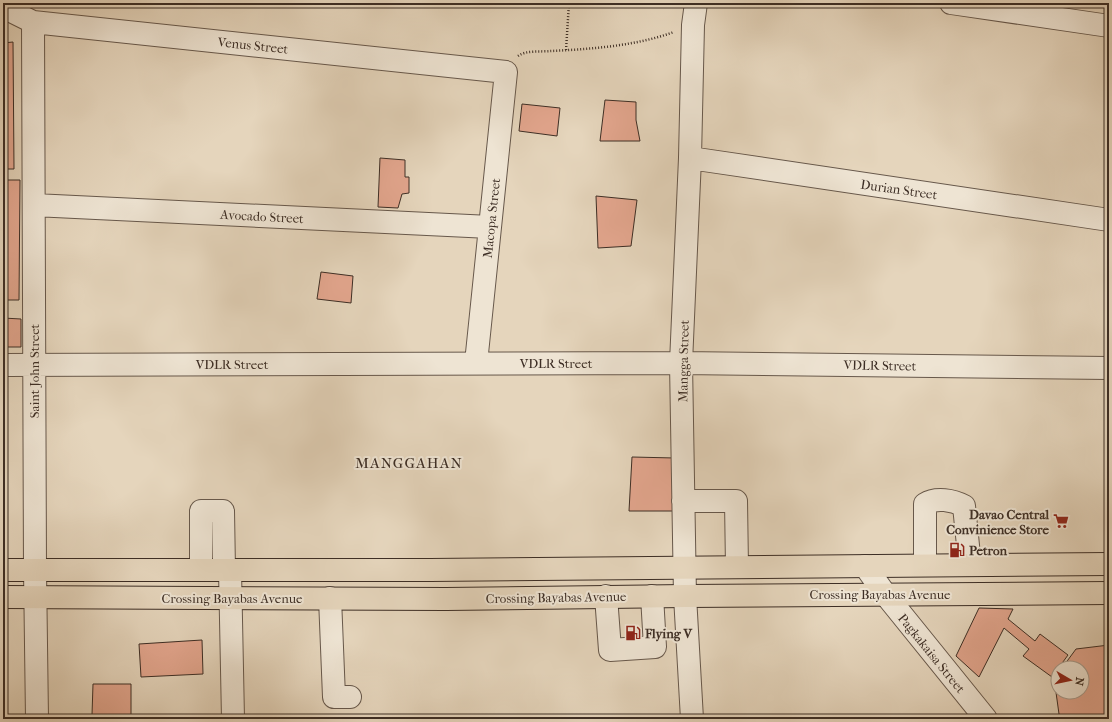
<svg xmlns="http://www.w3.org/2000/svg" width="1112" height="722" viewBox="0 0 1112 722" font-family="'IM FELL French Canon',serif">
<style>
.building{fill:#e3a68e;stroke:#3d2e25}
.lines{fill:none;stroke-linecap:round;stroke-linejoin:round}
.minor-casing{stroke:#67584b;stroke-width:24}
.major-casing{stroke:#3d2e25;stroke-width:24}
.path{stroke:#3d2e25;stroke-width:2.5;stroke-dasharray:1 2;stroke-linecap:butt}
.minor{stroke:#eee4d3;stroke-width:22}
.major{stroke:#e5d5bc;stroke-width:22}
.labels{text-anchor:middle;stroke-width:4;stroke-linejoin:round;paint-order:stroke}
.street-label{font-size:13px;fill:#3d2e25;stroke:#eee4d3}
.poi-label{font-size:13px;font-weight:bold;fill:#3d2e25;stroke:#eee4d3;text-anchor:start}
.quarter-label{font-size:15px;letter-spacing:1px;fill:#3d2e25;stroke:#eee4d3}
</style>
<rect width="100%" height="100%" fill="#e5d5bc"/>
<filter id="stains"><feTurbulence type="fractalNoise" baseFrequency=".005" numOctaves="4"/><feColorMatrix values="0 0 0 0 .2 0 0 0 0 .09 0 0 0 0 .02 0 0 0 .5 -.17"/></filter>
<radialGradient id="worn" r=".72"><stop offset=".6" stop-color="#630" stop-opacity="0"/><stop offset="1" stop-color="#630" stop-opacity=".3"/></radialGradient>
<!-- building -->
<path class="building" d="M13 42 14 169H3V43Z
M605 100 636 102V120L640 141H600Z
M522 104 560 108 557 136 519 131Z
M380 158 405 160V177H409V193L402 194 398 208 378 207Z
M3 180H20L19 300H3Z
M596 196 637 200 631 246 598 248Z
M321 272 353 276 351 303 317 299Z
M3 318 21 319V347H3Z
M632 457 675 458 674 511H629Z
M979 608 1013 609 1008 619 1035 641 1040 634 1068 655 1052 677 1023 656 1029 649 1004 628 979 677 956 656Z
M202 640 203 674 141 677 139 644Z
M1109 645V719H1065L1059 714 1054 678 1058 673V692H1082V668H1062L1076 649Z
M93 684H131V715H92Z"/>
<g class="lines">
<defs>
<path id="minor" d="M951 3 1109 26
M3 7 33 22 506 72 476 363
M33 22 35 570 37 719
M690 158 1109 220
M34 205 490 227
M3 365 681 363 1109 368
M683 501H736L737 567
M925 565V504C936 497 953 500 964 506L970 565
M865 566 885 594 986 719
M201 570V511H223L224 570
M230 570 233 719
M606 596 610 650 655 647 652 596
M330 598 334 697H350
M692 719 685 596 681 363 690 158 693 25 696 3"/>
<path id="major" d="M3 570H430L1109 564
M3 597 446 599 685 596 1109 593"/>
</defs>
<!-- minor casing -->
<use href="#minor" class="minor-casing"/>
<!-- major casing -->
<use href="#major" class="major-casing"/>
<!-- path -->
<path class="path" d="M566 50 569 3
M518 56C526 50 541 52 551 51 592 49 635 46 674 32"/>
<!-- minor -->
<use href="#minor" class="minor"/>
<!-- major -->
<use href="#major" class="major"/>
</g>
<!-- icons -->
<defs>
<symbol id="supermarket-bare" viewBox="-9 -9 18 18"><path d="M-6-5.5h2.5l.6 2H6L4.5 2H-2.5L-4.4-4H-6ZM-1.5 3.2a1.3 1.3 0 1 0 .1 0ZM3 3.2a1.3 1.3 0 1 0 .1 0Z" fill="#8f2418" stroke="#eee4d3" stroke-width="2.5" paint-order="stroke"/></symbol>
<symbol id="fuel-bare" viewBox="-9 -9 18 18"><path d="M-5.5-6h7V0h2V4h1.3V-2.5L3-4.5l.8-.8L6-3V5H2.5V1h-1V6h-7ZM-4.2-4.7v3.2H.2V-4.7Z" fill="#8f2418" stroke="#eee4d3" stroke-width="2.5" paint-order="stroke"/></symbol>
</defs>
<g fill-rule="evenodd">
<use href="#supermarket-bare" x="1050" y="510" width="22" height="22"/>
<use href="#fuel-bare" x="946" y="539" width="22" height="22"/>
<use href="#fuel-bare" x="622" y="622" width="22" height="22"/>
</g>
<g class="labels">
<!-- street labels -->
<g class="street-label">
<text transform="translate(253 45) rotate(6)" y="5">Venus Street</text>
<text transform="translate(899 189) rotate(8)" y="5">Durian Street</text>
<text transform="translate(262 216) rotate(3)" y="5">Avocado Street</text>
<text transform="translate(491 218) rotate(-84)" y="5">Macopa Street</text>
<text transform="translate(683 361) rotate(-89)" y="5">Mangga Street</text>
<text x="556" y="368">VDLR Street</text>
<text x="232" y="369">VDLR Street</text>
<text transform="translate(880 365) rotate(1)" y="5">VDLR Street</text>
<text transform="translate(34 371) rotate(-90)" y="5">Saint John Street</text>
<text x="880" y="599">Crossing Bayabas Avenue</text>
<text transform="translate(556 597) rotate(-1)" y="5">Crossing Bayabas Avenue</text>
<text x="232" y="603">Crossing Bayabas Avenue</text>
<text transform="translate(932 653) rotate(51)" y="5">Pagkakaisa Street</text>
</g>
<!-- poi labels -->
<g class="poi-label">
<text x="1049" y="519" text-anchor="end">Davao Central<tspan x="1049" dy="15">Convinience Store</tspan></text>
<text x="969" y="555">Petron</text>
<text x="645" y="638">Flying V</text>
</g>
<!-- quarter labels -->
<g class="quarter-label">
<text x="409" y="468">MANGGAHAN</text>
</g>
</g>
<!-- margin -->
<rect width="1112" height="722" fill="none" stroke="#e5d5bc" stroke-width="16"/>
<rect x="4" y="4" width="1104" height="714" fill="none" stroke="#3d2e25" stroke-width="2"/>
<rect x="8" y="8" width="1096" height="706" fill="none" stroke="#3d2e25"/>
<!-- north arrow -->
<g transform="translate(1070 680) rotate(99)"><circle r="19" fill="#eee4d3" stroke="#a79b8d"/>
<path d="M0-3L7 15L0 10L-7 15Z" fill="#8f2418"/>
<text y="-6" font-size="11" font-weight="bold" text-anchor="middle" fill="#3d2e25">N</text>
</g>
<rect width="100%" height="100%" filter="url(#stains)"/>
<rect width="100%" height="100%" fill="url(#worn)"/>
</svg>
